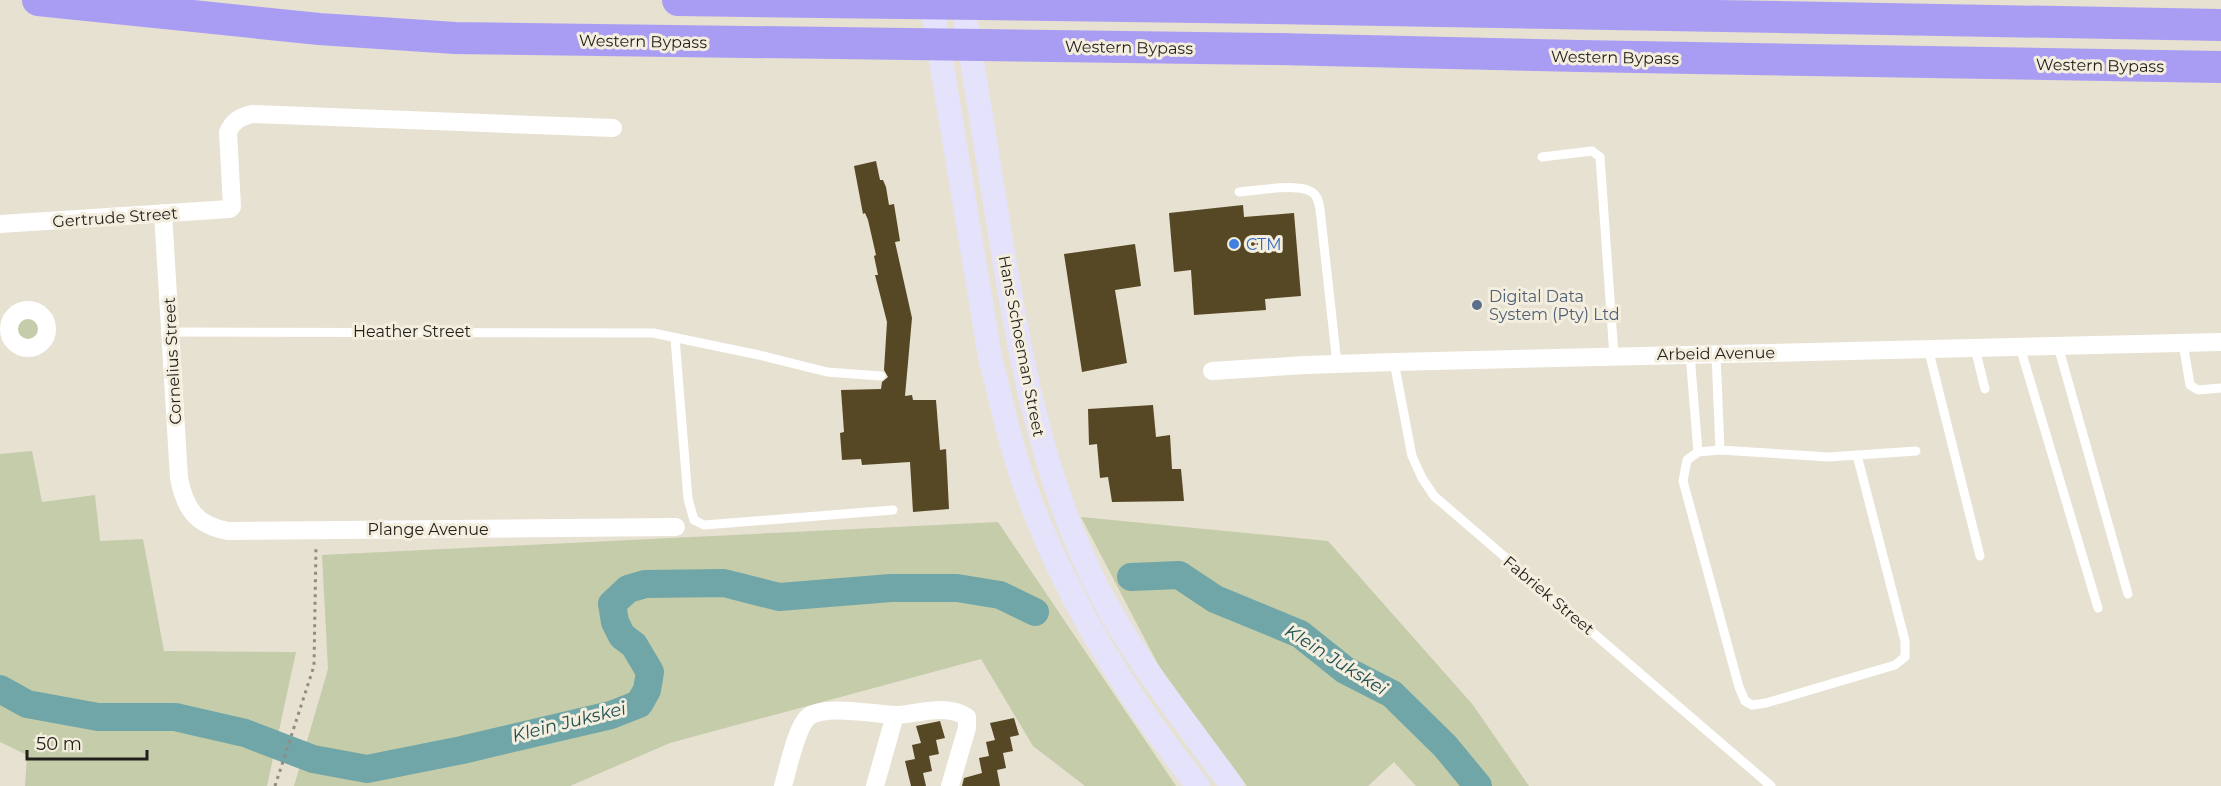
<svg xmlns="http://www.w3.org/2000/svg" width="2221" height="786" viewBox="0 0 2221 786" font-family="Montserrat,sans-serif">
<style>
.green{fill:#c4ccaa}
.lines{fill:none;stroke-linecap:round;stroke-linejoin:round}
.river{stroke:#71a6a8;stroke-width:28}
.building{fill:#564824}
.path{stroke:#908c81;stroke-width:3;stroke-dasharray:3 4.5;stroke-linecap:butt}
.service{stroke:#fff;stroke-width:9}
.minor{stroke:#fff;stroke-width:18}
.secondary{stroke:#e5e2fb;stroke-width:24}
.motorway{stroke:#a99df3;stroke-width:32}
.shop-dot{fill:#3f7fe0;stroke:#f4eedf;stroke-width:2}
.service-dot{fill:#5c6f8a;stroke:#f4eedf;stroke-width:2}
.labels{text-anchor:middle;stroke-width:6;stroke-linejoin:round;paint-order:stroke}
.street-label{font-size:16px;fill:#211f1a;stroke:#f4eedf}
.shop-label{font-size:16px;fill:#366cbe;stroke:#f4eedf;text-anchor:start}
.service-label{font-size:16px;fill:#4e5e75;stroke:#f4eedf;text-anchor:start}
.water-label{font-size:18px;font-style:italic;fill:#205052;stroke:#f4eedf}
</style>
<rect width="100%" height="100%" fill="#e7e1d2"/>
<!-- green -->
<path class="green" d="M14 329a14 14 0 1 1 28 0a14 14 0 1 1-28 0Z
M32 451 42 502 95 495 100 541 143 539 164 651 296 652 267 786H25L27 755 0 742V454Z
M1081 517 1328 541 1473 705 1529 786H1416L1394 762 1368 786H1247L1160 668Z
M998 522 1176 786H1085L1033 746 981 659 670 743 570 786H294L328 669 322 555Z"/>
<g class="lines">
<!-- river -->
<path class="river" d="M1131 577 1179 575 1215 599 1300 634 1345 670 1392 694 1445 746 1478 786
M0 689 27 704 98 717H175L245 733 313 759 367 769 462 750 611 715 639 704 647 690 650 672 634 645 622 636 615 622 612 604 628 589 645 584 724 583 779 597 891 588H957L1000 595 1035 612"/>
</g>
<!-- building -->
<path class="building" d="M876 161 880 180H883L886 187 889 205 894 204 900 241 895 242 912 318 905 396 912 395 913 400H936L940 450 946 449 949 509 913 512 910 462 862 465 861 459 842 460 840 433 844 432 841 390 881 389 882 382 888 377 884 370 887 322 875 275H878L874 256 876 255 868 220 865 213 863 214 854 166Z
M1243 205 1244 217 1294 213 1301 296 1265 299 1266 310 1194 315 1191 270 1174 272 1169 213Z
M1135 244 1141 286 1115 290 1127 363 1082 372 1064 254Z
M1153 405 1156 437 1170 435 1172 469H1181L1184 501 1112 502 1108 477 1100 478 1097 444 1089 445 1088 409Z
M1014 718 1019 735 1010 737 1013 751 1003 753 1006 768 997 770 1000 786H962L964 778 982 773 979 758 989 756 986 742 995 740 990 723Z
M940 721 945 738 936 740 939 754 929 756 932 771 923 773 926 786H911L905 761 915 759 912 745 921 743 916 726Z"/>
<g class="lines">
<!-- path -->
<path class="path" d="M275 786 314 666 316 547"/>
<!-- service -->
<path class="service" d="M1542 157 1592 151 1600 157 1614 356
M1239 192C1256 191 1304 181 1315 195 1320 201 1320 210 1321 218L1337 364
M170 332 653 333 759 355 827 372 881 376
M675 338 688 499 694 520 704 525 893 510
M2183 343 2190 385 2198 390 2221 388
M2058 346 2128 594
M2020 347 2098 608
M1928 348 1980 556
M1975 348 1985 389
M1690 354 1698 452
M1716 354 1720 450
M1394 362 1412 456 1422 478 1434 496 1771 786
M1857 455 1905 641V657L1895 665 1766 703 1752 705 1745 701 1739 687 1683 481 1687 460 1698 452 1720 450 1829 457 1916 451"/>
<!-- minor -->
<path class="minor" d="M163 213 179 478C185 509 196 525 228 531L676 527
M0 224 230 209 232 207 228 132C233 121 240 117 252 114L613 128
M9 329a19 19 0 1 1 38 0a19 19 0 1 1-38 0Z
M1212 371 1305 365 1394 362 2221 342
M783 786C788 769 796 728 808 717 824 704 874 714 895 715
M875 786 895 715C919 714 945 703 967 717V728L950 786"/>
<!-- secondary -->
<path class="secondary" d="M931 0 990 357C1002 404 1012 452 1029 497 1068 603 1128 698 1198 786
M962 0C974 72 986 144 997 215 1017 342 1037 462 1093 579 1130 654 1183 719 1232 786"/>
<!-- motorway -->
<path class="motorway" d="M38 0 319 29 455 38 1278 49 1579 56 2221 67
M678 0 1270 8 2221 25"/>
</g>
<!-- markers -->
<circle class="shop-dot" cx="1234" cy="244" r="6"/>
<circle class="service-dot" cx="1477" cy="305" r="6"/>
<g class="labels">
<!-- street labels -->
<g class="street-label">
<text transform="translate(643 41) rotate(1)" y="6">Western Bypass</text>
<text transform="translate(1129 47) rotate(1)" y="6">Western Bypass</text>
<text transform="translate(1615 57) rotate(1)" y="6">Western Bypass</text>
<text transform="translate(2100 65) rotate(1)" y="6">Western Bypass</text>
<text transform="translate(115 217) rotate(-4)" y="6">Gertrude Street</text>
<text x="412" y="337">Heather Street</text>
<text transform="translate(1022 346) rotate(79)" y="6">Hans Schoeman Street</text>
<text transform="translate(1716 353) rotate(-1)" y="6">Arbeid Avenue</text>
<text transform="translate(172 361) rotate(-93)" y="6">Cornelius Street</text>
<text x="428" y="535">Plange Avenue</text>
<text transform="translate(1549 595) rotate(40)" y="6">Fabriek Street</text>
</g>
<!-- shop labels -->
<g class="shop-label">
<text x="1246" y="250">CTM</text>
</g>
<!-- service labels -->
<g class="service-label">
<text x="1489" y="302">Digital Data<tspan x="1489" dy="18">System (Pty) Ltd</tspan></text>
</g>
<!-- water labels -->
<g class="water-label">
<text transform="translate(1336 660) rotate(32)" y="6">Klein Jukskei</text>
<text transform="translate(569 722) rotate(-14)" y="6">Klein Jukskei</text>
</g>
</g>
<!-- scale -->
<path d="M27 750v9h120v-9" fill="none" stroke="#211f1a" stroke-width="3"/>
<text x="36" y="750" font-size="18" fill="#211f1a" stroke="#f4eedf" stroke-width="4.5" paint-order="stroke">50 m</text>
</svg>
